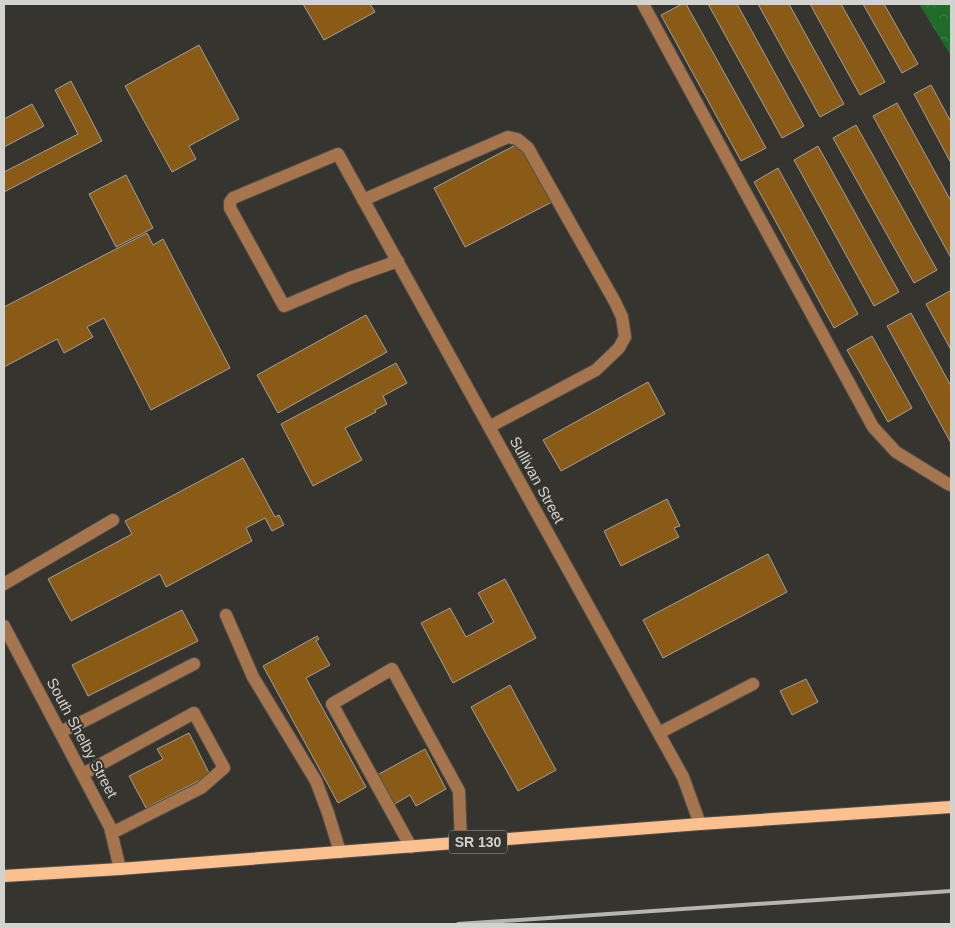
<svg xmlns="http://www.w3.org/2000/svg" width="955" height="928" viewBox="0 0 955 928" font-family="Helvetica,sans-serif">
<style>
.forest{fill:url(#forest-crowns)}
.building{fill:#895b17;stroke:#a4a09a}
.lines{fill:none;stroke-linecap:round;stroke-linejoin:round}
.minor-casing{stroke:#51504c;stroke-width:14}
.major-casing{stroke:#51504c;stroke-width:14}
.minor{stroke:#a6754d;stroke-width:12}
.major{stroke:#fcc08f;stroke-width:12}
.rail{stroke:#b6b5b1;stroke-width:4}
.labels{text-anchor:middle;stroke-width:4;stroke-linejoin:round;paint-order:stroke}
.shield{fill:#35342f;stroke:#a3a39e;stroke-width:1}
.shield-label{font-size:14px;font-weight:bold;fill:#d2d2ce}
.street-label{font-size:15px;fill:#d2d2ce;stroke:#35342f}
</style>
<defs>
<pattern id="forest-crowns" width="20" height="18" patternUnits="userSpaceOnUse" patternTransform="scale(1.25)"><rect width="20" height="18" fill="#206b29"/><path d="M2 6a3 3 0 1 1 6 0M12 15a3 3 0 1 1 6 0" fill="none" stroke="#407f47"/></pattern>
</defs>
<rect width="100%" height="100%" fill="#35342f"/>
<!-- forest -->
<path class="forest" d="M919 4H951V56Z"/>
<!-- building -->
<path class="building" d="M303 4H370L375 12 324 40Z
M682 4H686L766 148 741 161 661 15Z
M708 4H737L804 126 782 138Z
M758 4H789L844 104 820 117Z
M810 4H841L885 82 860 95Z
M863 4H884L918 64 902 73Z
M199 45 239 119 189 146 196 159 172 172 125 86Z
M71 81 102 141 4 192V172L78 134 55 90Z
M931 85 951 122V163L914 94Z
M897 103 951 201V258L873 116Z
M32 104 44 126 4 147V119Z
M856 125 937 270 914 283 833 138Z
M523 141 554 201 465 247 434 188Z
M818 146 899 292 874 306 794 160Z
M778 168 858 314 834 328 754 182Z
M126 175 153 228 116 247 89 194Z
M147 233 153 245 163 239 230 368 151 410 104 318 87 327 93 337 64 353 57 339 4 367V307Z
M950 291 951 293V350L926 304Z
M911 313 951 386V443L887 326Z
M366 315 387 352 278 413 257 375Z
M872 336 912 408 888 422 847 350Z
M396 363 407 383 383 396 387 404 375 410 376 412 345 428 362 460 313 486 281 424Z
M648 382 665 414 561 471 543 440Z
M243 458 275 517 279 515 284 525 272 531 265 518 246 528 252 541 166 587 160 574 71 621 48 579 132 534 125 521Z
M667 499 680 526 674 528 679 537 621 566 604 531Z
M768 554 787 592 663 658 643 620Z
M505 579 536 638 453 683 421 623 450 608 466 637 494 622 478 593Z
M182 610 198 641 88 696 72 665Z
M317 636 319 639 316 641 330 665 306 678 366 787 338 803 263 666Z
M806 679 818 702 792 715 780 691Z
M510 685 556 770 518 791 471 707Z
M189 733 210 775 146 808 129 776 163 759 157 749Z
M425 749 446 789 416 806 410 795 393 805 377 775Z"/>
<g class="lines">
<defs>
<path id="minor" d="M643 4 873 427 896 452 948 484 951 485
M363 200 508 137 517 139 528 148 615 302 622 317 625 337 619 348 596 370 489 427
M398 261 350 278 284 306 230 208V202L233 198 338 154 683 777 700 824
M4 584 113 520
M226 615 253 677 316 781 328 813 340 852
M4 626 110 827 120 869
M60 732 90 718 194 664
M659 733 753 684
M83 774 194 713 224 768 201 788 112 833
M411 847 332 704 392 669 459 791 461 843"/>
<path id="major" d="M4 876 120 869 700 824 951 807"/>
</defs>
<!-- minor casing -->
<use href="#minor" class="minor-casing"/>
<!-- major casing -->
<use href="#major" class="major-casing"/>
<!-- minor -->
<use href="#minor" class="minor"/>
<!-- major -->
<use href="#major" class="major"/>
<!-- rail -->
<path class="rail" d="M458 924 951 891"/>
</g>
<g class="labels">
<!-- shield labels -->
<rect class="shield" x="449" y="830.5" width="58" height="23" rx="4"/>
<g class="shield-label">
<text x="478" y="847">SR 130</text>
</g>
<!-- street labels -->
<g class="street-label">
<text transform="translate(537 480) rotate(61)" y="5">Sullivan Street</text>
<text transform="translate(82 738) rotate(62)" y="5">South Shelby Street</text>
</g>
</g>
<!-- border -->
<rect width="955" height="928" fill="none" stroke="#d2d2ce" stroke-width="10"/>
</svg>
